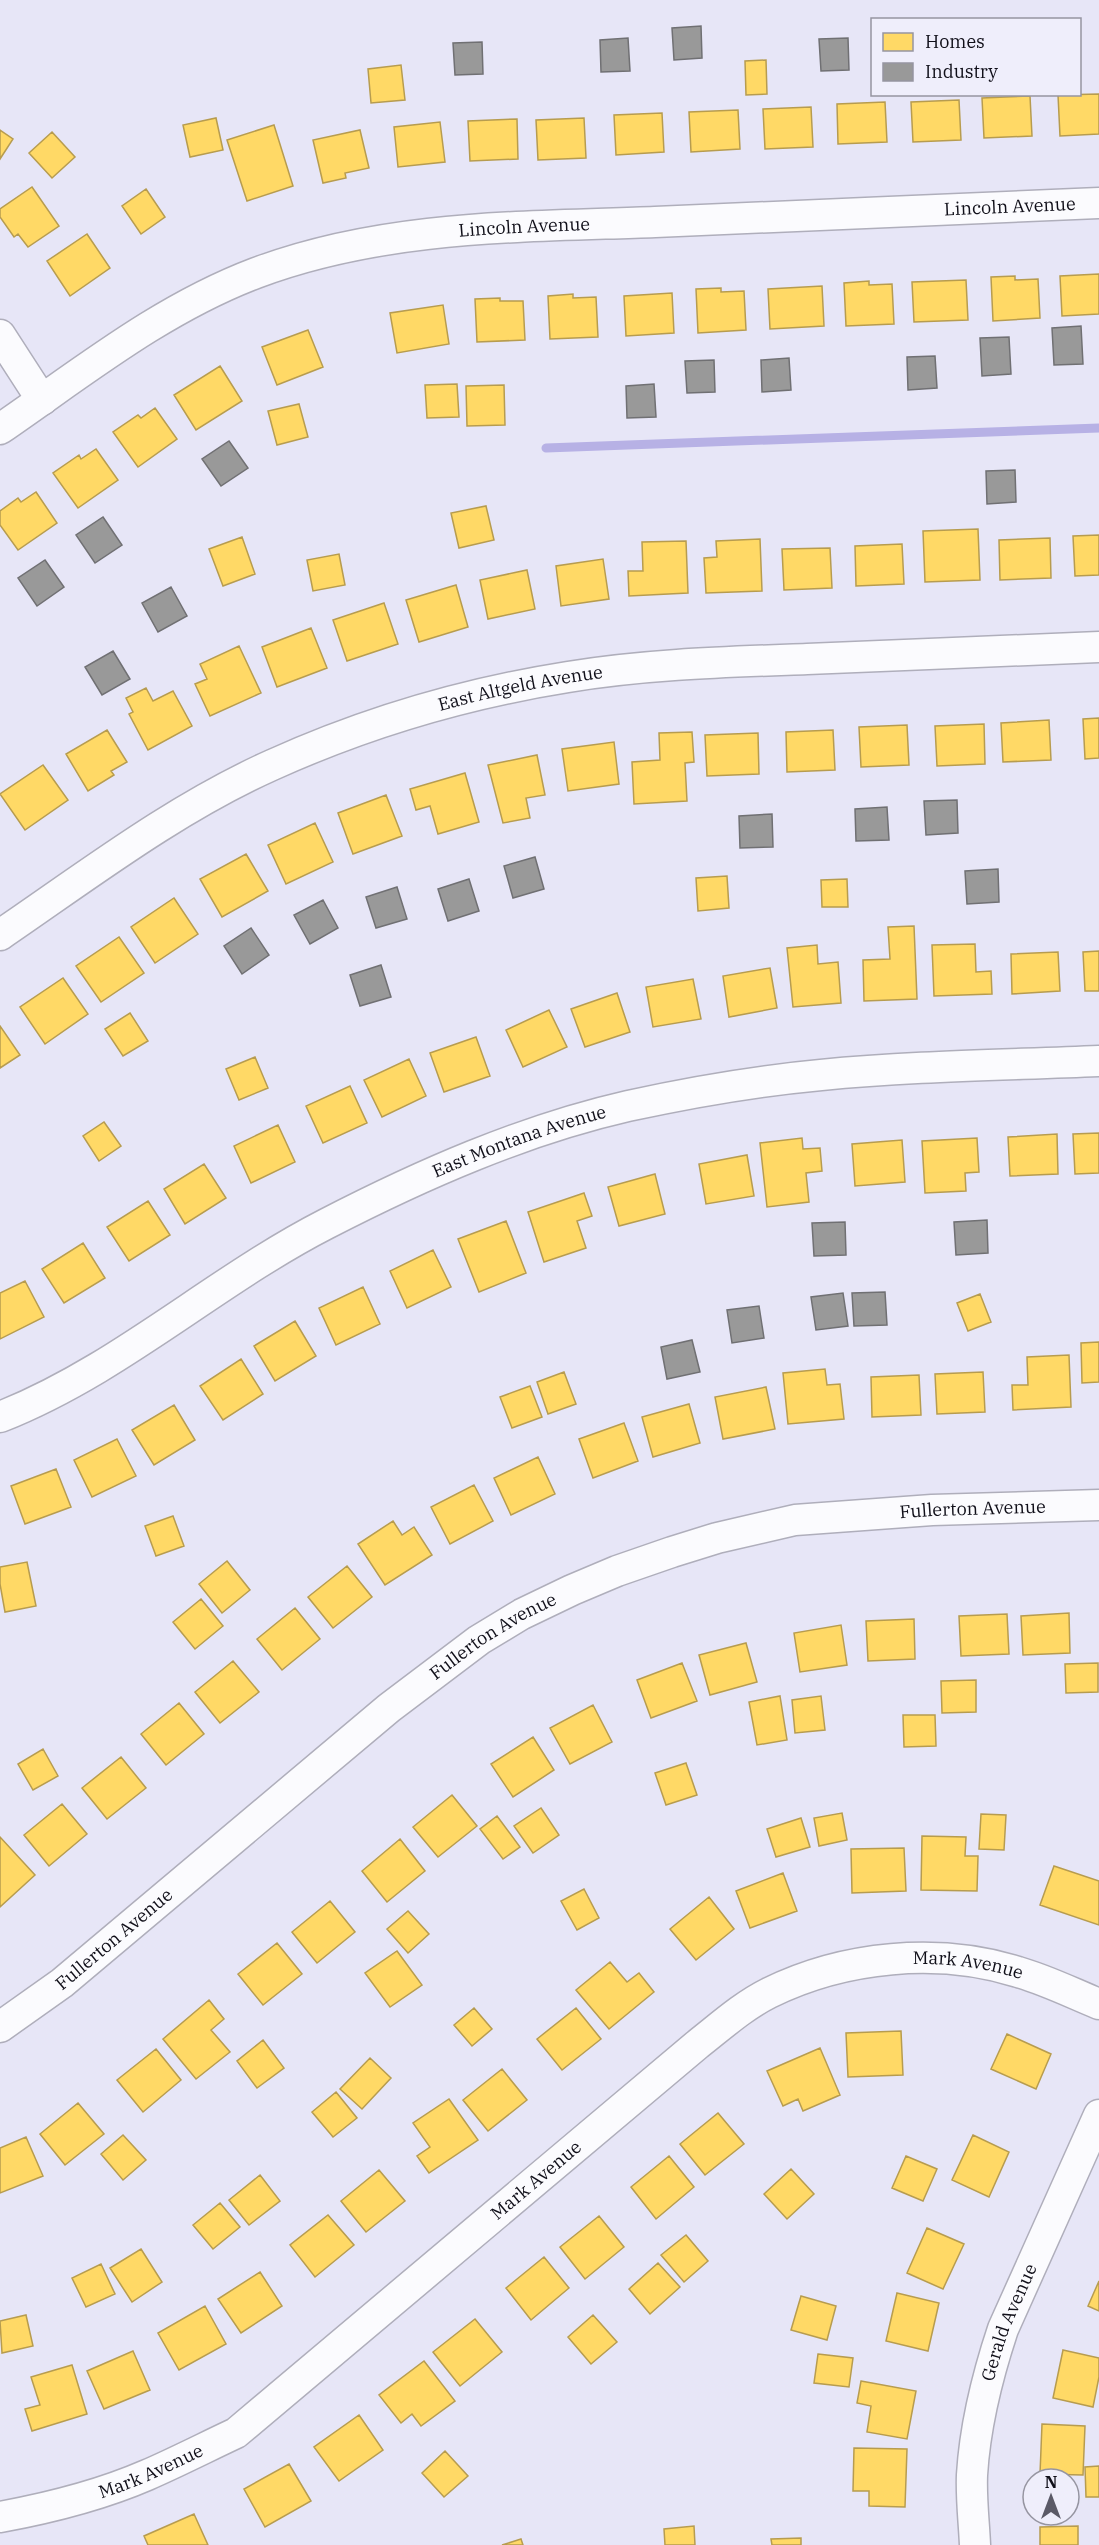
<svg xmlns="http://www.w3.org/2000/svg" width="1099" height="2545" viewBox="0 0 1099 2545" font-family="'IBM Plex Serif',serif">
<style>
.homes{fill:#ffd966;stroke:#b79c4f;stroke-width:1.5}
.industry{fill:#999;stroke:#707073;stroke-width:1.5}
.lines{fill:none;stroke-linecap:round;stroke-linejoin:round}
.stream{stroke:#b7b1e5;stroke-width:9}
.street-casing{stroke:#afaebb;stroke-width:33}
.street{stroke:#fbfbfe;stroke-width:30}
.labels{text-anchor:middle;stroke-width:6;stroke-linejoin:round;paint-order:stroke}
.street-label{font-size:18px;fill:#100f19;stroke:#efeefb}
</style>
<rect width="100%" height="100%" fill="#e7e6f7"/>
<!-- homes -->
<path class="homes" d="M766 60 767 94 746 95 745 61Z
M401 65 405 100 371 103 368 69Z
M1099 94V134L1060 136 1058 95Z
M1030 96 1032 136 984 138 982 98Z
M959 100 961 140 913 142 911 102Z
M885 102 887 142 838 144 837 104Z
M811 107 813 147 765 149 763 109Z
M738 110 740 149 691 152 689 112Z
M662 113 664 152 616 155 614 115Z
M216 118 223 150 190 157 183 125Z
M584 118 586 158 538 160 536 120Z
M517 119 518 159 470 161 468 121Z
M440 122 445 162 398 167 394 127Z
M274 125 293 186 247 201 227 140Z
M0 130 13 139 0 159Z
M360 130 369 168 345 173 346 178 323 183 313 140Z
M52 132 75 157 52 178 29 153Z
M32 187 59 226 28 247 18 234 14 237 0 217V209Z
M146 189 165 217 141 234 122 206Z
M87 234 110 268 70 296 47 261Z
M1099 274V314L1062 316 1060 276Z
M1015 276V280L1038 279 1040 318 993 321 991 277Z
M966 280 968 320 914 322 912 282Z
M869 281V285L892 284 894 324 846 326 844 283Z
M822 286 824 326 770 329 768 289Z
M721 288V292L744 291 746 330 698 333 696 289Z
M672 293 674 333 626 336 624 296Z
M573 294V298L596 297 598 337 550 339 548 296Z
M500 298V301H523L525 340 477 342 475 299Z
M443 305 449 344 397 353 390 313Z
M308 330 323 367 277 385 262 347Z
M220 366 242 401 196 430 174 395Z
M457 384 459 417 427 418 425 385Z
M504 385 505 425 467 426 466 386Z
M299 404 308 437 277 445 268 411Z
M155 408 177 439 138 467 113 432 138 415 141 418Z
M96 449 118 480 78 508 53 473 79 455 81 459Z
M36 492 57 523 18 550 0 525V511L18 498 21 502Z
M486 506 494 540 459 548 451 513Z
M978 529 980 580 925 582 923 531Z
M1099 535V575L1075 576 1073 536Z
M242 537 255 574 223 586 209 549Z
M1050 538 1051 578 1000 580 999 540Z
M760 539 762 591 706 593 704 558 717 557 716 541Z
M686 541 688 593 629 596 628 571H643L642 542Z
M902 544 904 584 856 586 855 546Z
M830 548 832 588 784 590 782 549Z
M339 554 345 585 313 591 307 560Z
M603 559 609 599 561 606 556 566Z
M527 570 535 609 488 619 480 580Z
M456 585 468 627 419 642 406 600Z
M384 603 398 644 347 661 333 620Z
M311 628 327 668 277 687 262 647Z
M239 646 261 693 210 716 195 684 207 679 200 664Z
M146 688 153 701 173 691 192 726 148 750 129 714 133 712 126 698Z
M1099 718V758L1085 759 1083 719Z
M1049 720 1051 760 1003 762 1001 723Z
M984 724 985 764 937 766 935 726Z
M907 725 909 765 861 767 859 727Z
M107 730 127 762 111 771 114 775 88 791 66 754Z
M833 730 835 770 787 772 786 732Z
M692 732 694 762 685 763 687 801 634 804 632 762 660 760 659 733Z
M758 733 759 774 707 776 705 735Z
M614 742 619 784 568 791 562 749Z
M537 755 545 795 526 798 530 818 503 823 488 765Z
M43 765 68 800 25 830 0 794Z
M465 773 479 822 438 834 430 806 416 810 410 789Z
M386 795 402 836 353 854 338 813Z
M315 823 333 862 286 884 268 845Z
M246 854 268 891 222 917 200 879Z
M727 876 729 908 698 911 696 878Z
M847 879 848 907H822L821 880Z
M174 898 198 934 155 963 131 927Z
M914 926 917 999 864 1001 863 960 890 959 888 927Z
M119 937 144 973 101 1002 76 966Z
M975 944 976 972 991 971 992 994 934 996 932 945Z
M817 945 818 964 838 962 841 1003 793 1007 787 948Z
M1099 951V991H1085L1083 952Z
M1058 952 1060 991 1012 994 1011 954Z
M770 968 777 1008 729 1017 723 976Z
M63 978 88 1014 45 1044 20 1007Z
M693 979 701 1019 653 1027 646 987Z
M617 993 630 1032 585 1047 571 1009Z
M549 1010 567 1047 523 1067 506 1030Z
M130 1013 148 1041 123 1056 105 1029Z
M0 1026 20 1055 0 1068Z
M476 1037 490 1076 444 1092 430 1053Z
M255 1057 268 1088 239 1100 226 1069Z
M409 1059 426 1096 382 1117 364 1080Z
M350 1086 367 1123 323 1143 306 1106Z
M104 1122 121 1146 99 1161 83 1136Z
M278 1125 295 1162 251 1183 234 1146Z
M1099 1133V1173L1075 1174 1073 1134Z
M1057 1134 1058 1174 1010 1176 1008 1137Z
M802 1138 803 1149 820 1148 822 1171 806 1173 809 1202 767 1207 760 1143Z
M977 1138 979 1172 965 1173 966 1191 925 1193 922 1141Z
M902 1140 905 1182 855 1186 852 1144Z
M747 1155 754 1196 706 1204 699 1164Z
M204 1164 226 1198 185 1224 164 1189Z
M655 1174 665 1214 619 1226 608 1187Z
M584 1193 592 1216 577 1221 586 1248 544 1262 528 1212Z
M148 1201 170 1235 129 1261 107 1227Z
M506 1221 526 1273 479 1292 458 1239Z
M83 1243 105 1278 64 1303 42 1269Z
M433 1250 451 1287 407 1308 390 1271Z
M25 1281 44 1317 0 1339V1293Z
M363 1287 380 1324 336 1345 319 1308Z
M980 1294 991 1322 968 1331 957 1303Z
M295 1321 316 1356 275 1381 254 1346Z
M1099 1342V1382L1082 1383 1081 1343Z
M1069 1355 1071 1407 1013 1410 1012 1385H1028L1027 1357Z
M241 1359 263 1394 223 1420 200 1386Z
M825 1369 827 1385 840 1384 844 1419 788 1424 783 1373Z
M564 1372 576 1404 548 1414 537 1382Z
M983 1372 985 1412 937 1414 935 1374Z
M919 1375 921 1415 872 1417 871 1377Z
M530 1386 542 1417 512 1428 500 1397Z
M766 1387 775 1429 723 1439 715 1397Z
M689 1404 700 1443 653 1457 642 1417Z
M174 1405 195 1440 154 1465 132 1430Z
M624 1423 638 1461 593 1478 579 1439Z
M117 1439 136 1476 92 1497 74 1460Z
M538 1457 555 1494 511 1515 494 1478Z
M56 1469 71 1507 25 1524 11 1486Z
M474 1485 493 1521 450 1544 431 1507Z
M173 1516 184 1546 156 1556 145 1526Z
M393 1521 402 1535 414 1527 432 1555 385 1585 358 1544Z
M227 1561 250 1590 222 1613 199 1584Z
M27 1562 36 1606 5 1612 0 1584V1567Z
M347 1566 372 1597 333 1628 308 1597Z
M201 1599 223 1626 195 1649 173 1622Z
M295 1608 320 1639 282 1670 257 1639Z
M1069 1613 1070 1653 1023 1655 1021 1616Z
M1007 1614 1009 1654 961 1656 959 1616Z
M914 1619 915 1659 868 1661 866 1621Z
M841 1625 847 1665 800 1672 794 1633Z
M746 1643 757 1682 710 1695 699 1655Z
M233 1661 259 1692 220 1723 195 1692Z
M682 1663 697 1701 651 1718 637 1680Z
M1098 1663V1692L1066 1693 1065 1664Z
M976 1680V1712L942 1713 941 1681Z
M780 1696 787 1740 757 1745 749 1702Z
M821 1696 825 1730 795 1733 792 1700Z
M179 1703 204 1734 166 1765 141 1734Z
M593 1705 612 1742 570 1764 550 1728Z
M903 1715H935L936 1746 904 1747Z
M533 1737 554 1770 513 1797 491 1764Z
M43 1749 58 1776 33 1790 18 1764Z
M121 1757 146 1788 107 1819 82 1788Z
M686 1763 697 1795 666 1805 655 1773Z
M452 1795 477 1826 438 1857 413 1827Z
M62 1804 87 1834 49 1866 24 1835Z
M541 1808 559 1835 533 1853 514 1826Z
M842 1813 847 1840 819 1846 814 1818Z
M981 1814 1006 1815 1004 1850 979 1849Z
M497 1816 520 1847 503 1859 480 1829Z
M801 1818 810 1847 776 1857 767 1829Z
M922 1836 966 1837 965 1856H978L977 1891 921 1890Z
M0 1837 35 1875 0 1907Z
M400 1839 425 1871 387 1902 362 1871Z
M904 1848 906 1891 852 1893 851 1849Z
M1054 1866 1099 1881V1925L1040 1905Z
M783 1873 797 1911 750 1928 736 1891Z
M584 1889 599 1918 577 1930 561 1901Z
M709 1897 734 1929 696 1960 670 1929Z
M330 1901 355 1932 317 1963 292 1932Z
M408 1911 429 1934 408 1953 387 1929Z
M277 1943 302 1974 263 2005 238 1974Z
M397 1951 422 1985 390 2007 365 1973Z
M610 1962 627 1982 639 1973 654 1992 609 2029 576 1990Z
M209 2000 224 2019 211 2030 230 2052 196 2079 163 2039Z
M474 2008 492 2029 472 2046 454 2025Z
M576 2008 601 2039 562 2070 537 2039Z
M901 2031 903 2075 848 2077 846 2033Z
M1007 2034 1051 2054 1036 2089 991 2069Z
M263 2040 284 2068 257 2088 237 2061Z
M820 2048 840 2095 803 2111 798 2099 783 2106 767 2071Z
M156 2049 181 2080 143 2112 117 2080Z
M370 2058 391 2078 362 2109 340 2089Z
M502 2069 527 2100 488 2131 463 2100Z
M336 2092 357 2118 333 2137 312 2112Z
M449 2099 478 2140 429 2173 417 2156 430 2147 413 2123Z
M78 2103 104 2134 65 2165 40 2134Z
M718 2113 744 2144 705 2175 680 2144Z
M123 2135 146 2160 123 2180 101 2154Z
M973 2135 1009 2152 989 2197 952 2180Z
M26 2137 43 2176 0 2193V2148Z
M669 2156 694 2187 656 2219 631 2187Z
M906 2156 937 2169 923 2201 892 2188Z
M791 2169 814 2194 787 2219 764 2194Z
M379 2170 405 2201 366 2232 341 2201Z
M260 2175 280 2201 249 2225 229 2200Z
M220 2203 240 2227 213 2249 193 2225Z
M328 2215 354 2245 315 2277 290 2245Z
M599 2216 624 2247 585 2279 560 2247Z
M927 2228 964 2244 943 2289 907 2273Z
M686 2235 708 2261 684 2282 661 2255Z
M141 2249 162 2282 132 2302 110 2268Z
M544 2257 569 2288 531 2320 506 2288Z
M658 2263 680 2287 650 2314 629 2289Z
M101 2264 115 2294 86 2307 72 2278Z
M260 2272 282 2306 241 2333 218 2299Z
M1099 2281V2311L1088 2306Z
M897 2293 939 2303 928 2351 886 2341Z
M801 2296 836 2306 827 2340 791 2330Z
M205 2306 226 2344 179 2370 158 2333Z
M26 2315 33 2346 2 2353 0 2321Z
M593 2315 617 2342 591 2364 568 2337Z
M475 2319 502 2352 460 2386 433 2352Z
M1063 2350 1099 2358V2377L1093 2407 1053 2398Z
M133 2351 150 2390 104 2409 87 2371Z
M818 2354 853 2358 849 2387 814 2383Z
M424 2361 455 2401 421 2426 412 2414 401 2423 379 2395Z
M72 2365 87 2414 32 2431 25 2409 40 2405 31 2377Z
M861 2381 916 2391 907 2439 867 2432 871 2406 857 2403Z
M359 2415 383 2450 339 2481 314 2447Z
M1042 2424 1085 2426 1083 2475 1040 2474Z
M854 2448 907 2449 905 2507 869 2506V2491H853Z
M445 2451 468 2476 444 2497 422 2473Z
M289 2464 311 2501 265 2527 244 2489Z
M1099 2466V2497H1086L1085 2467Z
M194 2514 208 2545H148L144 2536Z
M694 2526 695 2545H665L664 2529Z
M1078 2526V2545H1040V2527Z
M801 2538V2545H772L771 2539Z
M521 2539 523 2545H502Z"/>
<!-- industry -->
<path class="industry" d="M701 26 702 58 674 60 672 28Z
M628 38 630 71 601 72 600 40Z
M848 38 849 70 821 71 819 39Z
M482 42 483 74 455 75 453 43Z
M1081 326 1083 364 1054 365 1052 328Z
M1009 337 1011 374 982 376 980 338Z
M935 356 937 388 908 390 907 357Z
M789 358 791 390 762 392 761 360Z
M714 360 715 392 687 393 685 361Z
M654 384 656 417 627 418 626 386Z
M229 441 248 468 221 486 202 459Z
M1015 470 1016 502 987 504 986 471Z
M103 517 122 545 95 563 76 535Z
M45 560 64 587 37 606 18 578Z
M171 587 187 616 158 632 142 603Z
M113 651 130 679 102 695 85 667Z
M957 800 958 833 926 835 924 801Z
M887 807 889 840 856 841 855 809Z
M772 814 773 847 740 848 739 816Z
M535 857 544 889 513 898 504 866Z
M998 869 999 902 967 904 965 871Z
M469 879 479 911 448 921 438 889Z
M397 887 407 919 376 928 366 897Z
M323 900 338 928 310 944 294 915Z
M251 928 269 955 242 974 224 946Z
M381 965 391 997 360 1006 350 975Z
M987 1220 988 1253 956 1255 954 1222Z
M845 1222 846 1255 814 1256 812 1223Z
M885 1292 887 1325 854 1326 852 1293Z
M843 1293 848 1326 816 1330 811 1297Z
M759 1306 764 1338 732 1343 727 1310Z
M692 1340 700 1372 667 1379 661 1347Z"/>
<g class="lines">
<!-- stream -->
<path class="stream" d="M546 448 1099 428"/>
<defs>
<g id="street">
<path d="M0 335 42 400"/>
<path id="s1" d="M0 429C83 372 161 309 256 273 384 225 520 227 655 222 803 216 951 209 1099 203"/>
<path id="s2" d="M0 935C88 875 174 809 272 765 365 723 467 693 568 677 647 664 727 662 807 659 904 655 1002 651 1099 647"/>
<path id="s3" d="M0 1417C119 1370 213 1282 326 1224 421 1175 523 1130 628 1106 692 1092 756 1081 821 1075 913 1066 1007 1065 1099 1061"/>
<path id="s4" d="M0 2027 62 1983 389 1708 479 1640 522 1614 572 1590 617 1571 672 1552 717 1538 795 1520 932 1510 1099 1505"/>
<path id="s5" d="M0 2517C49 2508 101 2495 147 2475 177 2462 206 2447 236 2433L698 2044C721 2026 743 2006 769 1993 844 1956 938 1947 1018 1972 1046 1980 1072 1993 1099 2004"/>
<path id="s6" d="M975 2545C974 2522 971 2498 972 2475 975 2425 987 2377 1003 2329L1099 2115"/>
</g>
</defs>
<!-- street casing -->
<use href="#street" class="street-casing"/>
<!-- street -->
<use href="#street" class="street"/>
</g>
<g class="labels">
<!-- street labels -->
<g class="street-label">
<text dy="6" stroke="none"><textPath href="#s1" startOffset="1060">Lincoln Avenue</textPath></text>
<text dy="6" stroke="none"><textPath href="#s1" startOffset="574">Lincoln Avenue</textPath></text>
<text dy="6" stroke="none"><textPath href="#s2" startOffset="582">East Altgeld Avenue</textPath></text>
<text dy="6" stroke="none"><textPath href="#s3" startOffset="590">East Montana Avenue</textPath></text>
<text dy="6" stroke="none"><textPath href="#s4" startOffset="1134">Fullerton Avenue</textPath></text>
<text dy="6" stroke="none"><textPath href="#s4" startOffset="630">Fullerton Avenue</textPath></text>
<text dy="6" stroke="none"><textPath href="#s4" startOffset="144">Fullerton Avenue</textPath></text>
<text dy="6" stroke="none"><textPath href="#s5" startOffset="1148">Mark Avenue</textPath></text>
<text dy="6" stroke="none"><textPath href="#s5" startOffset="644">Mark Avenue</textPath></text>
<text dy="6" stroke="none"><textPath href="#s6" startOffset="228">Gerald Avenue</textPath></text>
<text dy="6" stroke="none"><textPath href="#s5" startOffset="158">Mark Avenue</textPath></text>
</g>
</g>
<!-- legend -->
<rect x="871" y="18" width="210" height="78" fill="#efeefb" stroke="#9695a1" stroke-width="1.5"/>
<rect x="883" y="33" width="30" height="18" fill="#ffd966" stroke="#9695a1" stroke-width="1.5"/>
<text x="925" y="48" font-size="18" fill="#100f19">Homes</text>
<rect x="883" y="63" width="30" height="18" fill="#999999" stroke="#9695a1" stroke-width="1.5"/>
<text x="925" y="78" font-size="18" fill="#100f19">Industry</text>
<!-- north arrow -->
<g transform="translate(1051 2497)"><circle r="28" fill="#efeefb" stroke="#9695a1" stroke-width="1.5"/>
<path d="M0-4.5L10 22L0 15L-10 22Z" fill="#5b5a67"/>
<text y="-9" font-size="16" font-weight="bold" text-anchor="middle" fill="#100f19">N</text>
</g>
</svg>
